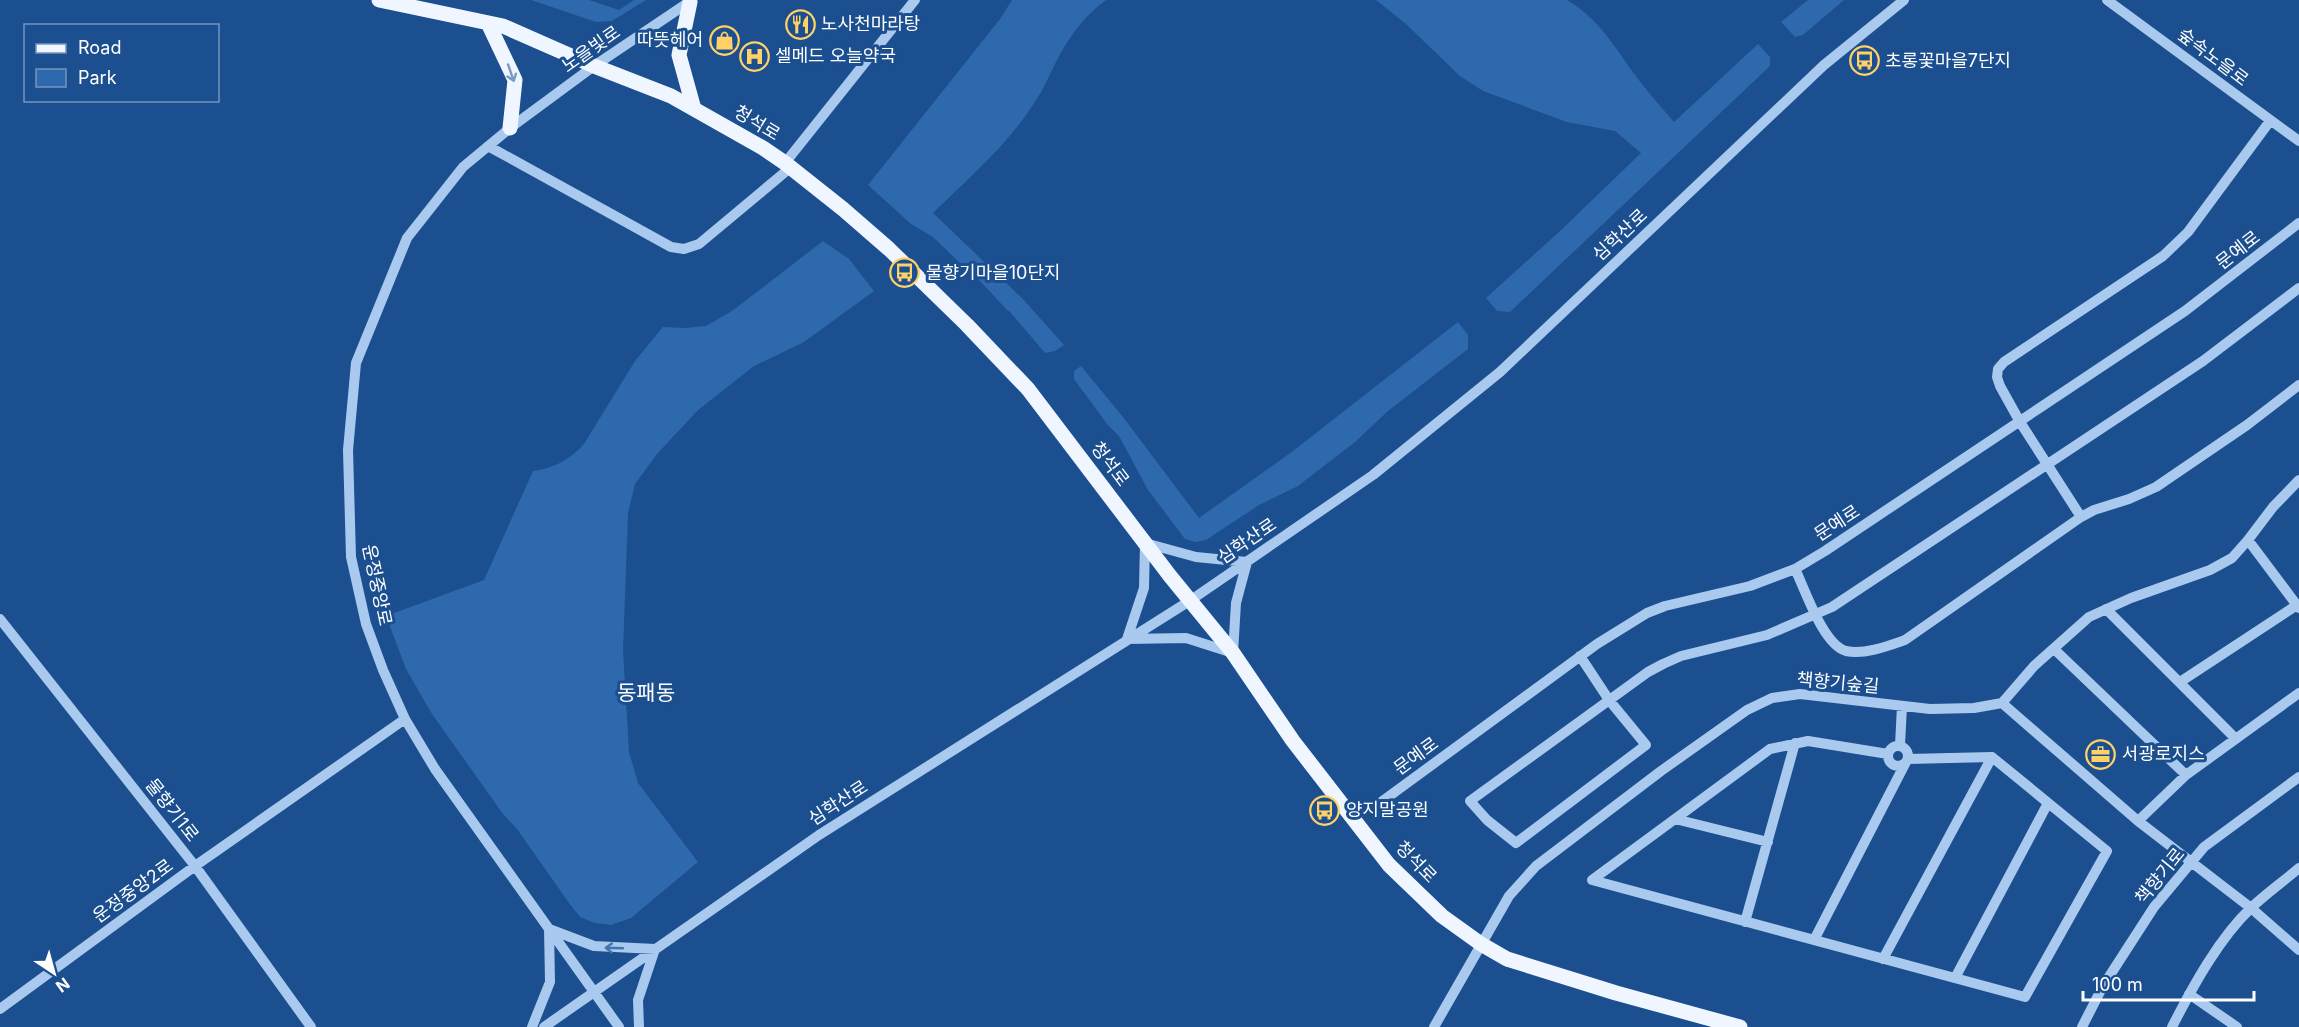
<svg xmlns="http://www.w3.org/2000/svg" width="2299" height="1027" viewBox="0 0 2299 1027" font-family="Inter,'Noto Sans KR',sans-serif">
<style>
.green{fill:#2e69ad}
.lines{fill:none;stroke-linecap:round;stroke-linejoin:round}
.minor{stroke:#a9c9ee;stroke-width:10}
.major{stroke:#f0f6ff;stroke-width:15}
.oneway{stroke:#7b9ac1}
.oneway2{stroke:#4674ac}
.labels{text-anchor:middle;stroke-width:6;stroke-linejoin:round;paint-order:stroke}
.poi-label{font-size:18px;fill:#fff;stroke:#1b4f8f;text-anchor:start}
.street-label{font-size:18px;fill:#fff;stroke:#1b4f8f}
.quarter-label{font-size:21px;fill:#fff;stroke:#1b4f8f}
</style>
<rect width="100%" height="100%" fill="#1b4f8f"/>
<!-- green -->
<path class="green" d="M531 0H589L619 10 634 0H646L612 21 596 22Z
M1012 0H1106C1083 17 1068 38 1055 64 1049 75 1045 87 1038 97 1011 142 970 177 933 213L1022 298 1064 345 1055 351 1045 353 1010 312 1007 310 966 266 960 263 933 237 911 224 868 185 1000 19Z
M1376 0H1567C1598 18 1615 47 1635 75 1647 91 1661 107 1674 122L1758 44 1770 57V66L1510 312 1497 311 1486 298 1559 232 1641 153 1615 131 1567 122 1483 91 1460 76 1406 24Z
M1808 0H1844L1803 35 1795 37 1781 22Z
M823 241 849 259 874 291 804 342 754 366 698 410 657 454 635 484 628 513 623 651 629 752 638 783 698 862 631 918 611 925 595 923 580 917 569 903 517 829 503 814 432 714 406 669 386 616 484 580 533 471C555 468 569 460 584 444L635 361 663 327 685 328 706 326 732 311Z
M1458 322 1468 335V349L1388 411 1355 442 1298 486 1259 505 1206 540 1195 542 1185 539 1148 490 1119 436 1107 424 1074 379V371L1081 366 1123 417 1199 518 1293 451Z"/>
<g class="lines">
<!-- minor -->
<path class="minor" d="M2107 0 2299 141
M488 146 671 247 684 249 699 244 790 168
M785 163 915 0
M2081 517 2020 422 2000 386 1997 377 1998 369 2004 362 2163 256 2188 232 2270 121
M2248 540 2299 608
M1145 543 1196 557 1247 562 1236 603 1233 653 1186 638 1127 639 1144 588Z
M1795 569C1805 589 1823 645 1846 651 1864 655 1888 646 1905 640L2081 517 2094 510 2129 499 2156 487 2247 425 2299 385
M2106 609 2236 739
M0 619 195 866 311 1027
M2054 649 2186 775
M1580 656 1609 700 1646 745 1516 843 1487 820 1470 801 1648 672 1663 664 1681 656 1767 635 1832 607 2203 361 2299 288
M2180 682 2297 605
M2002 703 2138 821 2251 908 2299 950
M1900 745 1902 706
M1888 756a10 10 0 1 1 20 0a10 10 0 1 1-20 0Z
M1888 754 1808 741 1770 749 1592 880 2025 997 2107 851 1992 757 1908 759
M1373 808 1597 644 1647 613 1665 606 1750 586 1795 569 1825 551 2185 311 2299 223
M1675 819 1768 842
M2138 821 2186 775 2299 693
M1745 922 1795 743
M1814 940 1906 762
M1883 959 1992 757
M1955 978 2048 803
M2189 994 2237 1027
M0 1009 195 866 405 719
M532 1027 550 982 549 929 594 946 655 949 638 1000 639 1027
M544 1027 819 835 1191 600 1373 475 1500 372 1824 65 1904 0
M619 1027 435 769 405 719 383 670 366 624 351 557 348 450 356 363 407 238 463 167 510 128 594 66 692 0
M1434 1027 1509 896 1536 866 1661 771 1747 710 1772 698 1800 694 1930 709 1974 708 2002 703 2034 666 2089 617 2131 598 2210 570 2232 558 2248 540 2273 507 2299 480
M2082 1027 2103 986 2154 907 2204 847 2299 777
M2172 1027C2193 986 2219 938 2252 907 2267 893 2284 881 2299 868"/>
<!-- major -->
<path class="major" d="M379 0 503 26 594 66 671 96 763 148 785 163 843 209 889 249 967 325 1028 389 1170 576 1233 653 1293 741 1389 865 1442 916 1481 944 1507 959 1616 993 1740 1027
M690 2 679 55 694 109
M488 23 515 80 510 128"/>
</g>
<!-- one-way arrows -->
<defs><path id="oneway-shaft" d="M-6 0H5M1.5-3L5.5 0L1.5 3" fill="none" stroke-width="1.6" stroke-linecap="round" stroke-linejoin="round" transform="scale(1.5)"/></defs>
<use class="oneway" href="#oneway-shaft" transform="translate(511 73) rotate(71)"/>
<use class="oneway2" href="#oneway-shaft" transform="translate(614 948) rotate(-178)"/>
<!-- icons -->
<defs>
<symbol id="restaurant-ring" viewBox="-11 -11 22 22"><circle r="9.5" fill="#1b4f8f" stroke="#ffd166" stroke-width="1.5"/><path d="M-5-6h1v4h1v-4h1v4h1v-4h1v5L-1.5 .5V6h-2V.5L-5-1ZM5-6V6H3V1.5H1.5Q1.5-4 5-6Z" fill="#ffd166"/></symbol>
<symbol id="shop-ring" viewBox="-11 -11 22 22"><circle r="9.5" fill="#1b4f8f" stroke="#ffd166" stroke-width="1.5"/><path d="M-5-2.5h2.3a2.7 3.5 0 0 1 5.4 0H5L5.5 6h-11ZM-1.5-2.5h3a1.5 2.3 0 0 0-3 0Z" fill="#ffd166"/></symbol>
<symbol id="hospital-ring" viewBox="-11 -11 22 22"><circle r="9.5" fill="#1b4f8f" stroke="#ffd166" stroke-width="1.5"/><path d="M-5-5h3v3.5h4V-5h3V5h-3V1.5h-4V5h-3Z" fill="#ffd166"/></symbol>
<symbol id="bus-ring" viewBox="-11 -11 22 22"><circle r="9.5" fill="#1b4f8f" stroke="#ffd166" stroke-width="1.5"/><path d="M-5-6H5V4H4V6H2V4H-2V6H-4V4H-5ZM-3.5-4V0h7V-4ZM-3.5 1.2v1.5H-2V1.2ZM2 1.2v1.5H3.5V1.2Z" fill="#ffd166"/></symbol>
<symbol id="office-ring" viewBox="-11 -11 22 22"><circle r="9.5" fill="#1b4f8f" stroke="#ffd166" stroke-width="1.5"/><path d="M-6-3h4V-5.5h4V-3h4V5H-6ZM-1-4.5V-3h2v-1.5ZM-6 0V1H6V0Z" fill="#ffd166"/></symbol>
</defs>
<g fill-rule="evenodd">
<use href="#restaurant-ring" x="784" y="8" width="33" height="33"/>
<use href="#shop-ring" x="708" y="24" width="33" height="33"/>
<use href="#hospital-ring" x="738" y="40" width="33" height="33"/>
<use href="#bus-ring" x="1848" y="44" width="33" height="33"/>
<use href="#bus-ring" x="888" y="256" width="33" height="33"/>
<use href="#office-ring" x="2084" y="738" width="33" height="33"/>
<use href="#bus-ring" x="1308" y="794" width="33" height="33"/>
</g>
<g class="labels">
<!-- poi labels -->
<g class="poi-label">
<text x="821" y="30">노사천마라탕</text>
<text x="703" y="46" text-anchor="end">따뜻헤어</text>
<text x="775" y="62">셀메드 오늘약국</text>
<text x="1885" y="67">초롱꽃마을7단지</text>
<text x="926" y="279">물향기마을10단지</text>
<text x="2122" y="760">서광로지스</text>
<text x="1346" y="816">양지말공원</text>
</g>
<!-- street labels -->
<g class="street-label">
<text transform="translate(591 49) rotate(-35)" y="6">노을빛로</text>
<text transform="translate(2213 57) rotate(37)" y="6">숲속노을로</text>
<text transform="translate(757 123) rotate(31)" y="6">청석로</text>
<text transform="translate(1620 235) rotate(-43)" y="6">심학산로</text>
<text transform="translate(2238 250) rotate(-38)" y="6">문예로</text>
<text transform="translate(1110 464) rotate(53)" y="6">청석로</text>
<text transform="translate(1837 523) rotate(-33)" y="6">문예로</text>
<text transform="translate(1247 541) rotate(-34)" y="6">심학산로</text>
<text transform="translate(377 585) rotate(78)" y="6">운정중앙로</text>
<text transform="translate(1838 683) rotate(5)" y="6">책향기숲길</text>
<text transform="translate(1416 756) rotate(-36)" y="6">문예로</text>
<text transform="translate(838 803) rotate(-33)" y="6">심학산로</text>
<text transform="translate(172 810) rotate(52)" y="6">물향기1로</text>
<text transform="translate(1416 862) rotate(46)" y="6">청석로</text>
<text transform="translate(2160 876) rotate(-51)" y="6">책향기로</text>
<text transform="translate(133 891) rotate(-36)" y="6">운정중앙2로</text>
</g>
<!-- quarter labels -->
<g class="quarter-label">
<text x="646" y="700">동패동</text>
</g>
</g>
<!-- legend -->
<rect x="24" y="24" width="195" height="78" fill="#1b4f8f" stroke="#7695bc" stroke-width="1.5"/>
<rect x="36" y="44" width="30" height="9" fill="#f0f6ff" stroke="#7695bc" stroke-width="1.5"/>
<text x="78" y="54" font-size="18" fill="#ffffff">Road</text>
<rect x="36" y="69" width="30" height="18" fill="#2e69ad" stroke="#7695bc" stroke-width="1.5"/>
<text x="78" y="84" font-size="18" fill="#ffffff">Park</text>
<!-- north arrow -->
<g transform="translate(54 973) rotate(144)" stroke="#1b4f8f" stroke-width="4.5" paint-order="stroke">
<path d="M0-4.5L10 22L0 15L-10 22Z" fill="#ffffff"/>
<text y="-9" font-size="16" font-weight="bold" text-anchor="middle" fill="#ffffff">N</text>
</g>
<!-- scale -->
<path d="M2083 991v9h171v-9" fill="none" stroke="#ffffff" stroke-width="3"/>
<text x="2092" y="991" font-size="18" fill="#ffffff" stroke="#1b4f8f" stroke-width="4.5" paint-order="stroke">100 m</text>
</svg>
